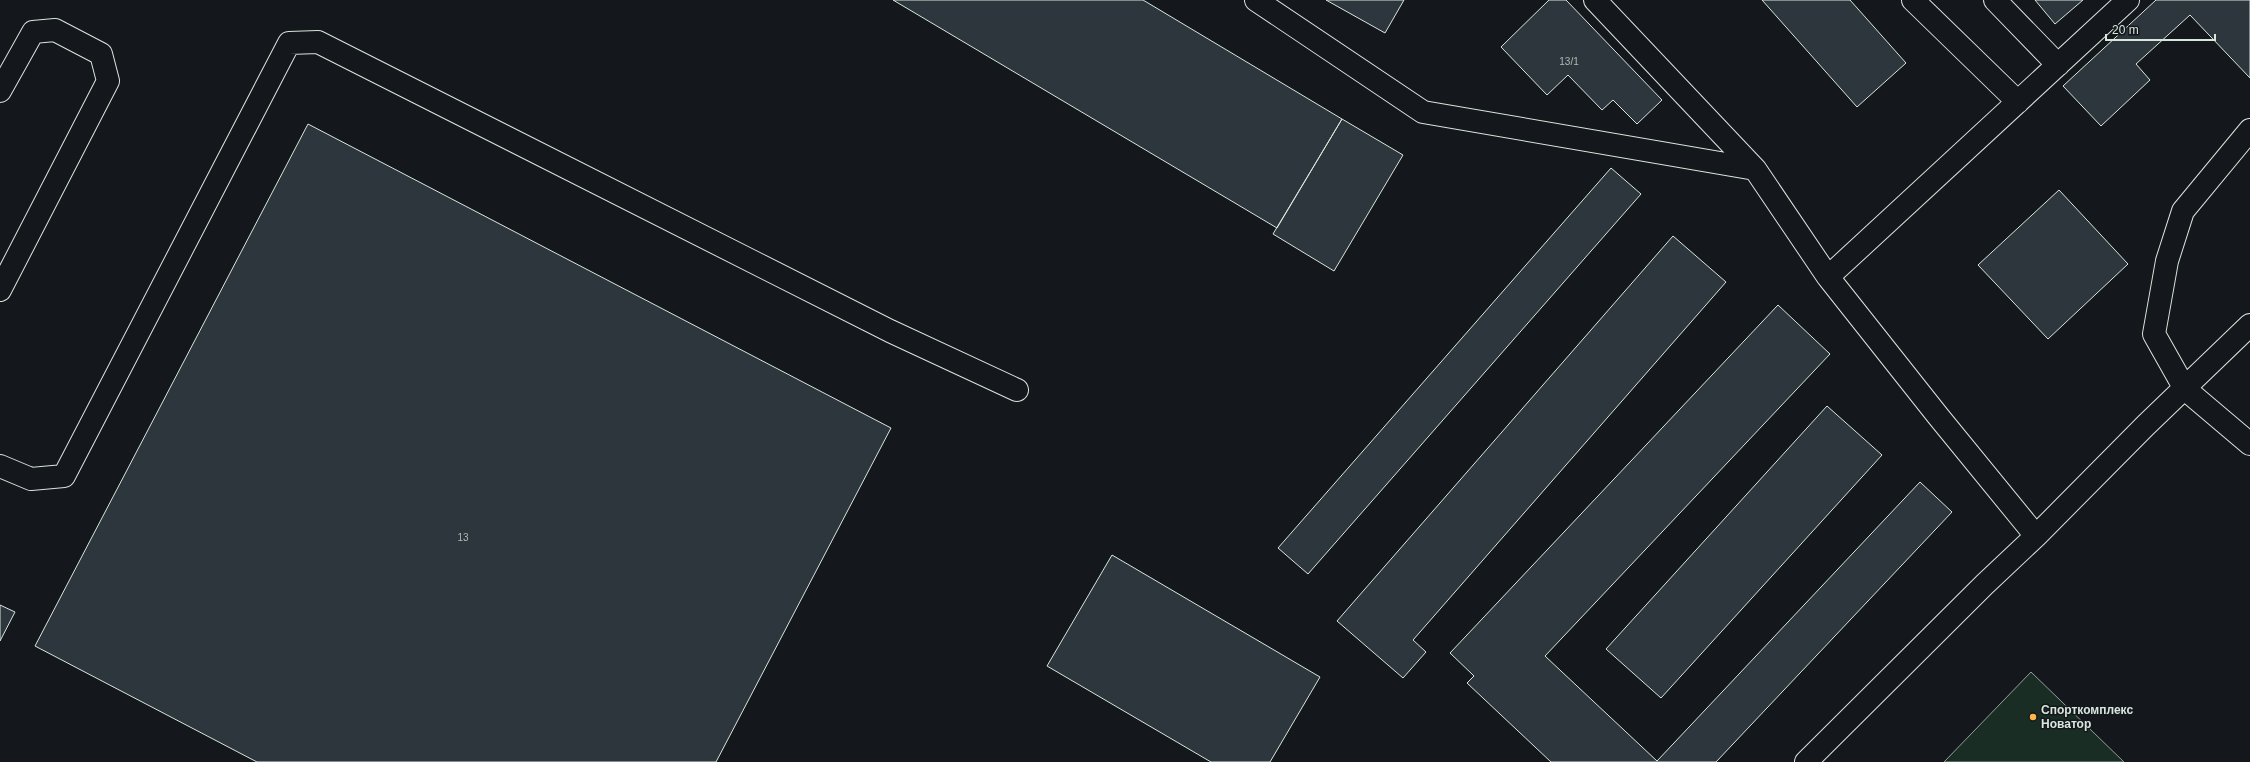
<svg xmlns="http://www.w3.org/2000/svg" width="2250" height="762" viewBox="0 0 2250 762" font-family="Arial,sans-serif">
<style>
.green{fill:#1a2d24;stroke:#939e99}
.building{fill:#2c363c;stroke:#d8e6dc}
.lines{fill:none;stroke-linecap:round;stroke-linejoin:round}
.minor-casing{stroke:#d8e6dc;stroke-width:24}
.minor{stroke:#14181c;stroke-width:22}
.poi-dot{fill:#ffb74d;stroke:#14181c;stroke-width:1.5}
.labels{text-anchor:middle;stroke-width:3;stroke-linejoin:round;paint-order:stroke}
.number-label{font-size:10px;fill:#adbab4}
.poi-label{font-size:12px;font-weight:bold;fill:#d8e6dc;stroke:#14181c;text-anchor:start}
</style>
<rect width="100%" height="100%" fill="#14181c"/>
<!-- green -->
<path class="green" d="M2031 672 2124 762H1944Z"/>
<!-- building -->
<path class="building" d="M893 0H1143L1342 119 1277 228Z
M1326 0H1404L1385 33Z
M1549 0H1566L1662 100 1637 124 1613 100 1602 110 1568 75 1547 95 1501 47Z
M1762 0H1850L1906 63 1857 107Z
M2035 0H2083L2055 24Z
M2156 0H2250V78L2190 15 2136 64 2150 80 2101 126 2063 86Z
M1342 119 1403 155 1334 271 1273 234Z
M308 124 891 428 716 762H257L35 646Z
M1611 168 1641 194 1308 574 1278 548Z
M2059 190 2128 264 2048 339 1978 265Z
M1673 236 1726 282 1413 640 1426 652 1403 678 1337 621Z
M1778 305 1830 354 1545 656 1657 761 1920 482 1952 512 1716 762H1551L1467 683 1474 676 1450 653Z
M1827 406 1882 455 1661 698 1606 649Z
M1112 555 1320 677 1270 762H1211L1047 666Z
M0 605 15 612 0 641Z"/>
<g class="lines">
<defs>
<path id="minor" d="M1256 0 1423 112 1755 169
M1595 0 1755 169 1828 277 1938 416 2036 536
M1913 0 2018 102
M1995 0 2058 65
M0 91 33 32 55 30 101 54 108 81 0 290
M2250 130 2183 211 2167 261 2154 334 2185 389 2250 444
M1828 277 2128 0
M0 466 31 479 64 476 289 43 318 42 890 331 1017 390
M1806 762 1985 584 2036 536 2146 425 2250 325"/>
</defs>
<!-- minor casing -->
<use href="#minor" class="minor-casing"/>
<!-- minor -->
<use href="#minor" class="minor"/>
</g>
<!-- markers -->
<circle class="poi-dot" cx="2033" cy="717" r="4"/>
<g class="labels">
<!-- number labels -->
<g class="number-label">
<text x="1569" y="65">13/1</text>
<text x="463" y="541">13</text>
</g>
<!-- poi labels -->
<g class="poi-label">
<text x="2041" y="714">Спорткомплекс<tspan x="2041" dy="14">Новатор</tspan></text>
</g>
</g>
<!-- scale -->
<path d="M2106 34v6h109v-6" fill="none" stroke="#d8e6dc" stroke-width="2"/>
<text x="2112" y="34" font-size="12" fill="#d8e6dc" stroke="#14181c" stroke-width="3" paint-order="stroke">20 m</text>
</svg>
